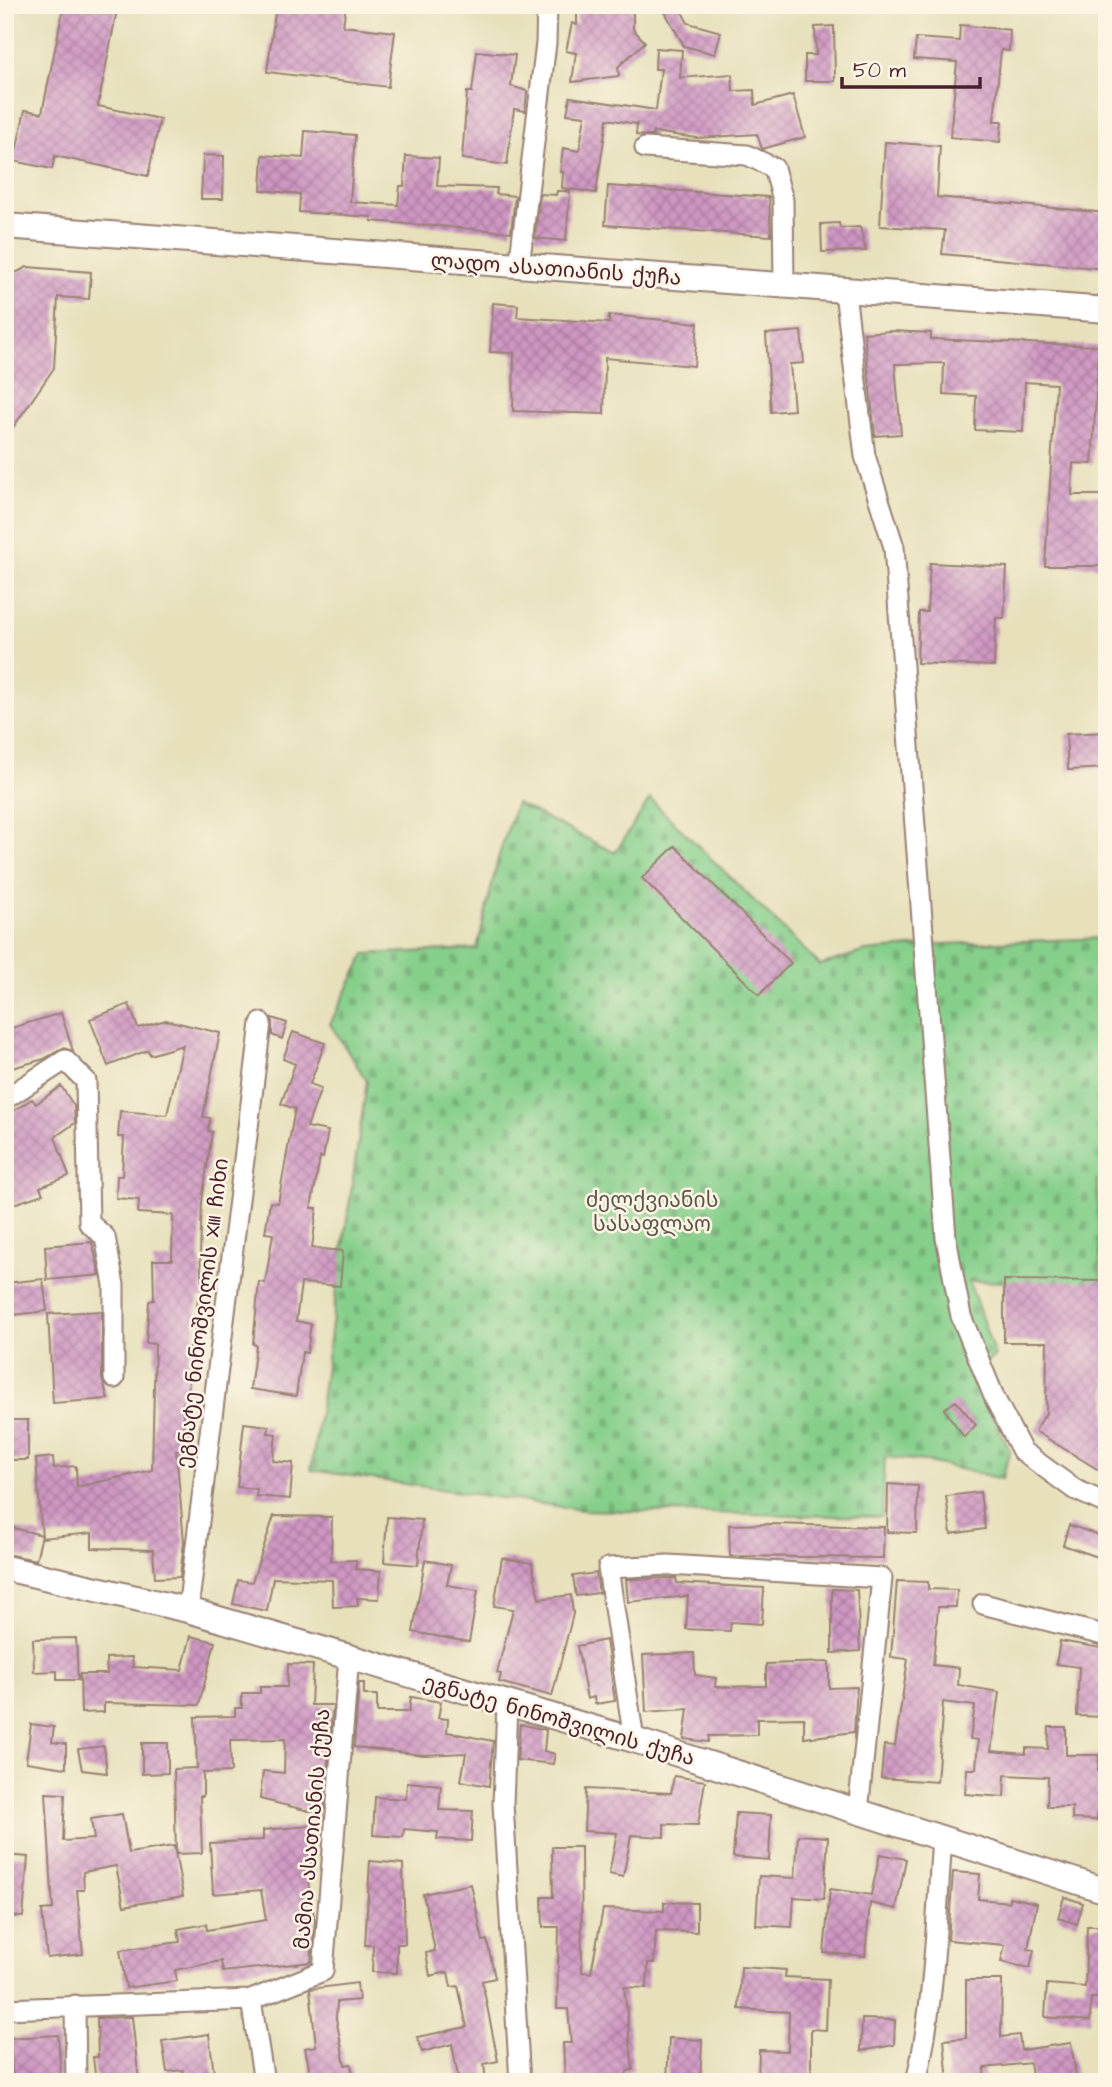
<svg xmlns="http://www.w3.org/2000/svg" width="1112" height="2087" viewBox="0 0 1112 2087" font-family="'Architects Daughter','Noto Sans Georgian',sans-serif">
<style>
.cemetery{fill:url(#cemetery-stones);stroke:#68775b;stroke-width:2}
.building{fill:url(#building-cross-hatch)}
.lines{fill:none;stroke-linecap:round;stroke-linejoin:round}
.minor-casing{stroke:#988073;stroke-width:23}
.major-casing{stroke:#988073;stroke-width:28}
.minor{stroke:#fff;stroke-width:19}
.major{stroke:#fff;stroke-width:24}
.labels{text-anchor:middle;stroke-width:5;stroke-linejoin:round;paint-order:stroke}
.street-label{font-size:21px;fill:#4a1f2b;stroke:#fcf5e5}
.park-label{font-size:21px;fill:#5c5448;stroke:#fcf5e5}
</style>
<defs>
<pattern id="cemetery-stones" width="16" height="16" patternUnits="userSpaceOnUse" patternTransform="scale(1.75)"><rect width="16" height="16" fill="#86cf8b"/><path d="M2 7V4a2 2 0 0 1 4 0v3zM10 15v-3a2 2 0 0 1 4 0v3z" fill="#75b178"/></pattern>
<pattern id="building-cross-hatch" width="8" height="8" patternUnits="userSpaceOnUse" patternTransform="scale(1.75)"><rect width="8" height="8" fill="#cf97c3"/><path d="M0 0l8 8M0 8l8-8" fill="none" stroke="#aa7b9f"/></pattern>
</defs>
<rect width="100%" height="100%" fill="#fcf5e5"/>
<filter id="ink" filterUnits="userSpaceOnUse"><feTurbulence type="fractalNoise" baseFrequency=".0143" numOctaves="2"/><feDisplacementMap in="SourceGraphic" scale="14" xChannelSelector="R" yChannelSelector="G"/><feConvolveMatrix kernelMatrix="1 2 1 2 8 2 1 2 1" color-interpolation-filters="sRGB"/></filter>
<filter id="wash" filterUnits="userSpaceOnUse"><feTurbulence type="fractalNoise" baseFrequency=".00686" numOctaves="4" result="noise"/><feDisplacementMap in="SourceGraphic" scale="28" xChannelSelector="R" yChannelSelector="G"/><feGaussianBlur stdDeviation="1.57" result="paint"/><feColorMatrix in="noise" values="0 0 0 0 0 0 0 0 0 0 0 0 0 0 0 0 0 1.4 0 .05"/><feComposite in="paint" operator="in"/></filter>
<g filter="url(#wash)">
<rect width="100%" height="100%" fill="#e7e0bb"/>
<!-- cemetery -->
<path class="cemetery" d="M650 799 820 965 866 951 945 944 1107 938V1180H1097L1101 1284 969 1281 995 1356 970 1374 1010 1450 1002 1479 924 1461 885 1457 882 1517 582 1510 311 1470 367 1081 330 1024 365 954 477 949 498 859 516 803 615 853Z"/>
<g id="blocks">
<!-- building -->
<path class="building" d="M64 5H118L98 106 160 119 148 176 55 156 52 169 14 161 25 110 42 113Z
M276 5H346L343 26 395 32 388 87 267 72Z
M577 5H633V29L645 42 618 67 619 76 572 82 576 53 566 51 572 23 577 25Z
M661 5H678L688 23 721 32 715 54 684 46Z
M960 25 1010 30 1009 51 1001 50 994 121H1002L1000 142 950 137 957 62 914 59 916 38 959 41Z
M834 26 835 81H805V55H816L815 27Z
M656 48 682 50 680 78 732 74 733 91 754 90 755 105 793 95 805 137 762 149 757 134 697 138 653 132V136H646L636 135 637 124 607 119 596 193 562 188 563 172H560L563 148 579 151 585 116 567 114 570 97 656 110 661 69H655Z
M477 51 515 55 511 86 527 91 525 111 514 109 507 165 462 159 467 92H472Z
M305 131 355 135 350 202 398 205 400 186H404L406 156 439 158 437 186 497 188 496 194 515 196 511 232 371 221 372 217 299 212 300 194 261 190 263 155 303 158Z
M885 142 940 146 937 197 1107 213V269L942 254 945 230 880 226Z
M203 155 224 156 223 199H201Z
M608 186 769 197 771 236 605 225Z
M557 191H570L566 241 535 238 540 194 556 195Z
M839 223 840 228 860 227 866 251 822 252 821 224Z
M27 267 91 272 89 299 58 297 54 368 5 439V278Z
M493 303 518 305 517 317 609 323V315L698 323 694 366 605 358 604 414 513 411 514 353 490 352Z
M801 331 804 363 790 364 794 410 771 412 766 334Z
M892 331 931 333V339L1099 346 1092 464 1073 463 1072 495H1107V566H1045L1056 384 1025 382 1023 432 975 430 976 396 943 394 944 363 895 364 901 434 875 436 864 333Z
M930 563 1007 567 1004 618H996L994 666 917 663 919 612H927Z
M1107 732V768L1068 770 1066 734Z
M675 846 791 963 759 995 642 878Z
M129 1004 138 1028 166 1020 220 1033 203 1117 210 1118 208 1131 212 1132 202 1202 200 1255 203 1298H198L193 1347H190L188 1403H183L184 1450H176L184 1542 180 1577 155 1578 153 1550 92 1548V1533L42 1538 36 1459 53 1457 54 1468 76 1466 77 1487 152 1470 155 1344 146 1343 149 1301 154 1300 153 1260H172L173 1215 138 1213 139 1200 116 1198 117 1176H122L124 1137H118L120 1111 167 1115 183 1045 150 1055 148 1050 108 1066 90 1019Z
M61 1013 73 1051 63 1048 44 1059 5 1070V1030Z
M272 1018 287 1023 282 1039 272 1035Z
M293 1032 325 1043 310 1084 321 1088 307 1127 328 1131 323 1158 320 1157 311 1208H317L312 1248 343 1251 340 1286 301 1283 296 1321 311 1324 307 1353 302 1352 296 1396 250 1389 256 1345 253 1344 259 1282 265 1283 273 1234 265 1233 270 1202 278 1203 295 1109 281 1104 295 1064 283 1059Z
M61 1086 74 1106 75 1123 55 1137 69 1176 40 1187 43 1194 5 1207V1116L32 1099 36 1104Z
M92 1242 100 1275 47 1280 45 1246Z
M43 1279 47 1311 5 1316V1283Z
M1004 1280 1107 1281V1475L1035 1431 1046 1413 1047 1342H1004Z
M102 1311V1378L108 1399 53 1403 48 1314Z
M956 1401 976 1425 964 1437 944 1409Z
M5 1420H28V1460H5Z
M244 1423 269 1426 268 1433 276 1434 273 1461 293 1463 290 1499 256 1496 257 1489 237 1487Z
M888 1484 918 1486 917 1533 887 1532Z
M980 1492 985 1529 951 1534 946 1496Z
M274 1516 332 1517 331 1561 356 1560V1569L381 1571 379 1599 357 1598 358 1606 333 1607 332 1580 273 1578 267 1611 233 1604 238 1580 252 1582Z
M387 1517 422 1520 418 1565 384 1562Z
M771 1524 884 1527 883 1558 730 1556 729 1525Z
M1069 1525 1107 1538V1560L1063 1545Z
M5 1526 42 1535 36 1560 5 1554Z
M502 1558 532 1563 539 1599 571 1595 573 1614 552 1696 499 1682 501 1674 497 1673 513 1609 494 1606Z
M425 1560 451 1565 447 1585 478 1590 469 1642 413 1632Z
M596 1573 599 1593 576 1596 573 1576Z
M676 1578 677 1583 764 1588 762 1624 731 1622 730 1631 686 1629 688 1596 628 1602 626 1579Z
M897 1581 928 1582V1589L957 1590 956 1607H938L933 1665 959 1668 958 1685 999 1692 991 1751 1026 1754V1748L1048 1749 1049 1727H1066V1755H1099L1098 1771H1107V1786H1098L1097 1820 1072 1819V1807H1047L1048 1777 1005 1775 1004 1797 965 1794 967 1769H976L978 1740 970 1739 975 1706 943 1702 937 1782 881 1778 884 1745 895 1746 908 1659 891 1657Z
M832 1589 857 1590 860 1651 832 1653Z
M191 1636 215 1642 199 1705 104 1703V1712L81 1713 80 1674H107L106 1658 132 1657 133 1667 182 1670Z
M76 1638 78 1680H57V1671L34 1672 33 1639Z
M606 1640 615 1701 595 1704 594 1697 587 1699 577 1646Z
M1060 1641 1107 1649V1717L1077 1716 1079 1667 1056 1664Z
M694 1653 695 1675 716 1678 715 1687 766 1686V1664L829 1662V1688L857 1687 854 1732 804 1738V1718L757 1719V1735L709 1736 708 1742 684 1739 688 1709 646 1712 643 1655Z
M288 1664 313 1665 311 1705H333L324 1809 309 1811 260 1799 263 1771 284 1773 285 1739 230 1740 231 1772 203 1773V1796H200L202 1853 176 1854 174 1769 197 1768 195 1717 235 1716V1708H242V1693H260V1687H287Z
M359 1683H364V1695H377V1712H409L411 1697 441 1702 438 1718 448 1719 447 1732 493 1741 489 1786 461 1781 466 1753 424 1755 354 1747Z
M31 1724 54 1727 52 1742 66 1744V1768L26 1762Z
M520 1724 546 1730 544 1751 555 1754 553 1764 517 1760Z
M142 1743H168V1773L142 1774Z
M104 1746 107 1773 82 1770 78 1749Z
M674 1776 705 1781 698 1825 664 1824V1837L631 1835 623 1877 609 1874 617 1833 584 1831 586 1789 671 1793Z
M407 1782 441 1785 439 1810 473 1811 471 1841 437 1839 438 1832 404 1829 403 1837 373 1835 375 1797 406 1799Z
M46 1793 65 1794 63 1841 94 1839 91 1819 122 1814 129 1853 174 1846 183 1896 124 1906 116 1866 83 1872 84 1890H77L83 1954 47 1958 42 1910 53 1909Z
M736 1813 771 1815 769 1860 733 1857Z
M310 1826 314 1869 306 1870 315 1922 311 1962 223 1972 221 1961 175 1970 177 1981 126 1988 120 1950 180 1942 178 1929 206 1924 207 1930 266 1920 261 1890 213 1894 210 1843 263 1840V1830Z
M798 1835 828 1837 824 1899 794 1897 792 1927 756 1925 759 1876 795 1878Z
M552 1847H581L582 1972 591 1973 603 1909 664 1911V1902L697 1903V1932L656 1931 654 1963H648L647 1988 624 1987 633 2070 627 2071 626 2082H565L563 2043H571L568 2009H557L559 1927H543L542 1897H553Z
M880 1854 906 1859 896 1909 870 1903 865 1956 824 1953 830 1889 871 1895Z
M5 1855 28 1857 23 1917 5 1916Z
M370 1861 403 1864 405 1944H397V1973L372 1972 373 1945H365Z
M953 1872 980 1874 978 1899 1009 1902V1897L1037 1903 1028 1949 1034 1950 1030 1968 1001 1962 1005 1945 948 1940Z
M471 1884 483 1941 487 1940 495 1978 482 1981 498 2061 484 2064 486 2082H459L452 2044 422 2052 417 2037 467 2027 458 1986 451 1987 448 1972 430 1976 426 1953 435 1951 423 1894Z
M1064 1897 1083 1903 1077 1924 1058 1918Z
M1087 1926H1107V1998H1091L1090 2021 1045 2017 1047 1984 1085 1987Z
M741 1967 786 1970 785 1977 828 1979 826 2030 811 2029V2082H758L759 2050 788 2051 789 2012 739 2009Z
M966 1980H1002L1001 2037 1019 2035 1021 2050 1071 2043 1077 2082H1033L1030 2063 984 2068 985 2082H948L944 2040 966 2038Z
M357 1983 359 2000 337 2002 336 2018 345 2065 351 2064 354 2082H312L305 2048 316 2046 310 1989Z
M132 2017 139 2082H96L93 2057H98L97 2018Z
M862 2019 895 2020 894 2045 861 2051Z
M209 2034 215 2082H185L183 2070 167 2072 162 2041Z
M58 2035 61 2077 13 2080 10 2038Z
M669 2038 702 2040 700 2082H667Z"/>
</g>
</g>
<g filter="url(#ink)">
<use href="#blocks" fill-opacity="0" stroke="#988073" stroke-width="2"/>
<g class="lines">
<defs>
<path id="minor" d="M645 148 747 155 774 168 783 200 784 285
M519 267 546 43 547 5
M845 292 865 456 894 547 946 1238 961 1316 995 1399 1022 1451 1074 1489 1107 1504
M5 1099 65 1060 86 1081 89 1223 105 1237 114 1285V1378
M983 1604 1107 1636
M188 1610 261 1023
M507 1705 503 1804 520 2082
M634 1740 608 1568 668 1565 882 1578 858 1812
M75 2005 76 2082
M5 2009 251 2000
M264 2082 251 2000 323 1971 349 1657
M916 2082C935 2002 936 1919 942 1838"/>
<path id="major" d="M5 226 1107 310
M5 1568 188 1610 634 1740 1107 1891"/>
</defs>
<!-- minor casing -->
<use href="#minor" class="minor-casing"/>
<!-- major casing -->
<use href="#major" class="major-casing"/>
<!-- minor -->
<use href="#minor" class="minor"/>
<!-- major -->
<use href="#major" class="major"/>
</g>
</g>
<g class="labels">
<!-- street labels -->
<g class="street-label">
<text transform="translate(556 269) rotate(4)" y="7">ლადო ასათიანის ქუჩა</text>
<text transform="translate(202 1313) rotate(-83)" y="7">ეგნატე ნინოშვილის XIII ჩიხი</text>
<text transform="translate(559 1720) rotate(16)" y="7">ეგნატე ნინოშვილის ქუჩა</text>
<text transform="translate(312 1829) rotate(-85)" y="7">მამია ასათიანის ქუჩა</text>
</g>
<!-- park labels -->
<g class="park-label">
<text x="652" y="1207">ძელქვიანის<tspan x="652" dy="24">სასაფლაო</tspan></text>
</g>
</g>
<!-- margin -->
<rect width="1112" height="2087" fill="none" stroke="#fcf5e5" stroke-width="28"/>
<!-- scale -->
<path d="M842 77v10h138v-10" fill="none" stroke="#4a1f2b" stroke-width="3.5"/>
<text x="853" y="77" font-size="21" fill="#4a1f2b" stroke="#fcf5e5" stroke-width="5" paint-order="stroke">50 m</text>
</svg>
